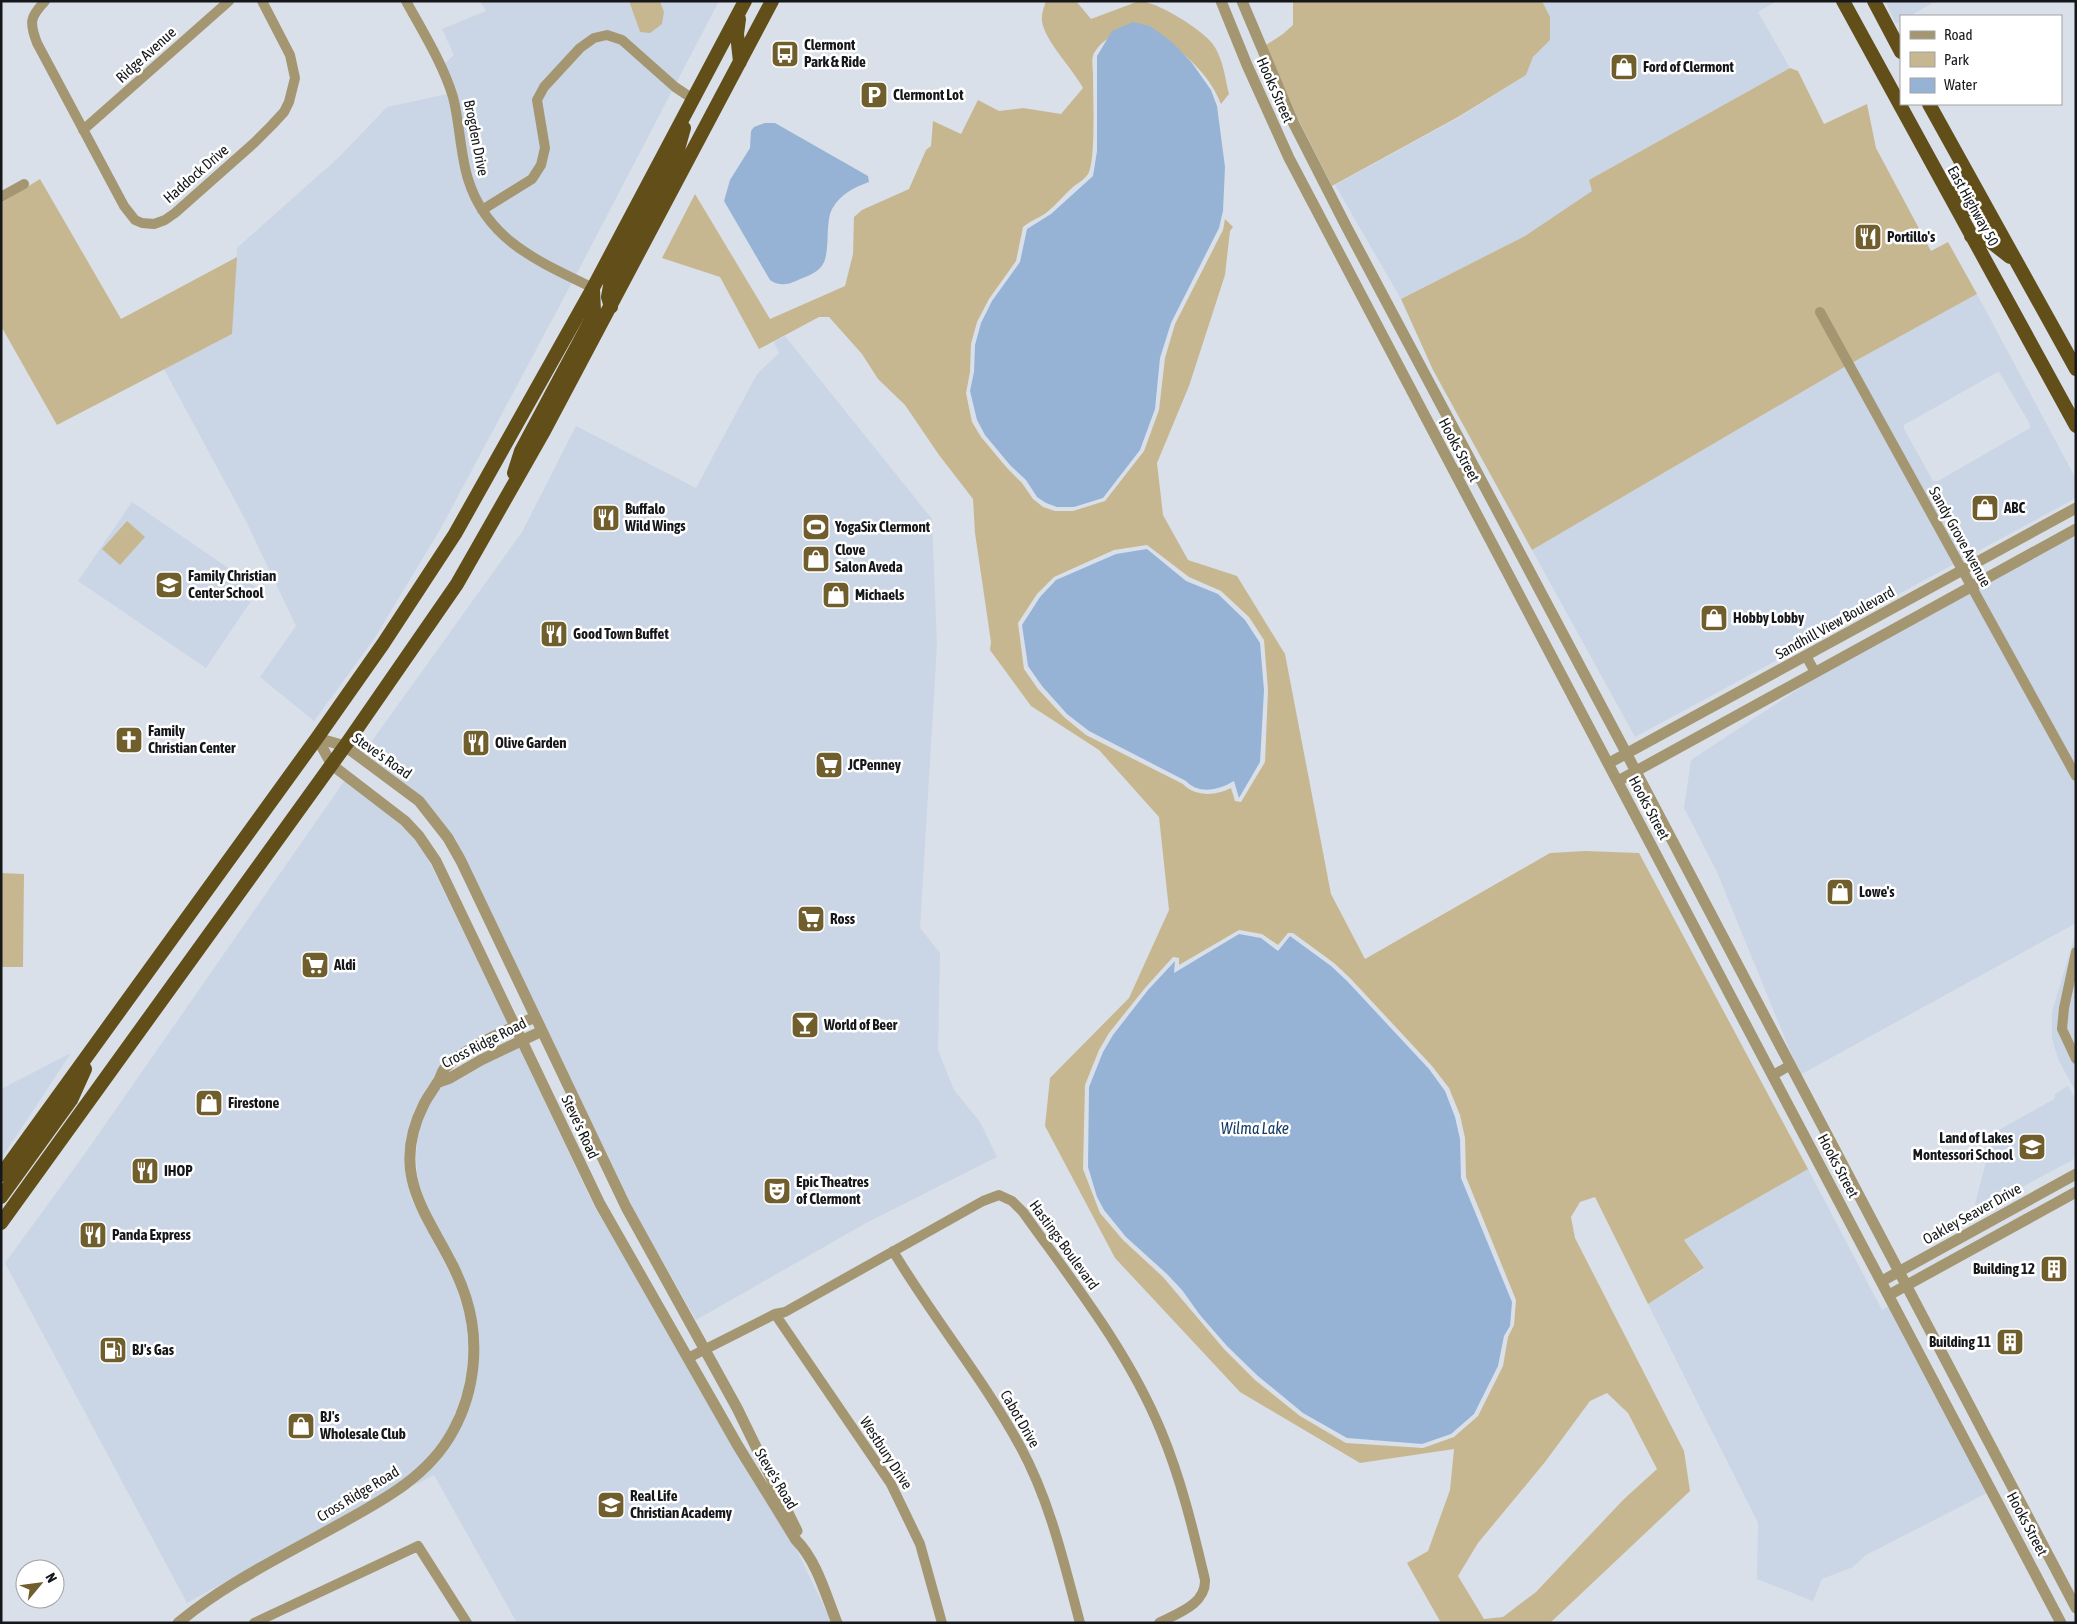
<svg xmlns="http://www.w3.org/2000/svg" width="2077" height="1624" viewBox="0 0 2077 1624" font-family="'Asap Condensed',sans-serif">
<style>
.built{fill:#cad6e5;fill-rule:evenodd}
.green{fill:#c7b791;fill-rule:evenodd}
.water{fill:#96b3d5}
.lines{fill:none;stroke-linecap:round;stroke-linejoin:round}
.minor{stroke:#a59672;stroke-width:10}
.tertiary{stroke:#a59672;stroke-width:11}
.trunk{stroke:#624e18;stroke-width:14}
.labels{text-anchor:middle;stroke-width:5;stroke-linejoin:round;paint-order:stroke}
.poi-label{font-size:15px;font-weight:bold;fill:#15171a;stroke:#fff;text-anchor:start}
.street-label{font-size:15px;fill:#15171a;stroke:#fff}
.water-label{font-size:16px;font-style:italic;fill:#133b66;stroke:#fff}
</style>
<rect width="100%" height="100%" fill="#d9e0e9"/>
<!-- built -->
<path class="built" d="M480 1H629L640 32 664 12 660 1H719L576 275 441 528 374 639 314 721 260 677 296 626 246 521 164 369 232 334 237 248 338 158 387 107 452 93 440 68 454 55 442 29 486 11Z
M1542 1H1777L1758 12 1790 68 1589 180 1593 191 1525 236 1401 299 1335 185 1458 118 1526 75 1533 57 1550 40 1547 14Z
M1885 1H1936L1910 16H1901V21L1896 24Z
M1977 294 2076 479V498L1635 737 1532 550 1848 365ZM1999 372 2030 424V428L1938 481H1933L1904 429V425L1996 373Z
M785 336 932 519 937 645 920 928 940 953 938 1050 954 1090 980 1122 997 1157 866 1223 696 1320 635 1213 455 838 422 797 364 752 522 532 576 426 696 488 757 374 779 353 774 342Z
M132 502 259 589 206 668 78 581Z
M2076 535V923L1800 1075 1716 870 1684 808 1691 760 1818 676Z
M345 780 393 818 408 832 426 855 509 1025 432 1079 433 1081 425 1092 414 1112 408 1132 407 1182 411 1199 455 1283 466 1319 469 1354 463 1392 448 1431 420 1467 385 1493 187 1603 5 1263 86 1152Z
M2076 932V1092L2058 1059 2052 1038V1012Z
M519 1047 594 1206 789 1534 832 1623H517L434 1475 413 1486 428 1472 444 1453 479 1353 478 1326 471 1295 460 1270 427 1209 418 1180 416 1157 418 1132 434 1095 443 1085Z
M71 1053 1 1159V1089Z
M2068 1086 2076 1100V1158L1978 1211 1975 1204 1989 1150 1990 1135 2054 1099 2055 1094Z
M1808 1169 1882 1310 1889 1306 1987 1493 1866 1555 1853 1567 1822 1579 1813 1601 1757 1579 1758 1523 1648 1304 1704 1269 1684 1240Z"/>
<!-- green -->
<path class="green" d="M629 1H660L664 12 662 24 650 33 640 32Z
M1046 1H1076L1091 19 1139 1C1156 1 1201 29 1212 43 1223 57 1225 78 1229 94L1221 104C1204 57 1128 0 1094 53 1091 59 1093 68 1093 75 1093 93 1096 162 1088 174 1085 179 1078 183 1073 187 1064 195 1056 205 1046 213 1039 218 1030 221 1023 227L1016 261 989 299 977 322 971 344 970 372 966 393 972 422 981 437 1007 468 1022 483 1033 499 1043 507 1055 511H1073L1105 501 1144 451 1159 410 1165 358 1175 324 1223 230 1225 219 1233 227 1230 231 1225 275 1189 386 1157 463 1163 515 1188 560 1237 576 1285 654 1331 894 1365 959 1550 853 1585 851 1639 853 1808 1169 1684 1240 1704 1268 1648 1304 1595 1197 1580 1202 1571 1217 1575 1238 1684 1451 1690 1491 1550 1623H1441L1407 1563 1428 1551 1450 1490 1454 1449 1360 1463 1240 1392 1115 1258 1045 1126 1050 1078 1129 998 1169 910 1159 817 1099 750 1031 706 990 650 991 642 975 533 973 499 939 455 905 405 878 379 862 354 829 317H819L759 349 720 277 662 258 695 194 770 319 845 286 853 254 854 217 862 210 909 189 926 150 931 146 933 121 961 134 978 100 999 111 1023 108 1061 114 1083 88C1073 69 1044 40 1042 21 1041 15 1044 7 1046 1ZM1147 545 1189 577 1221 591 1249 617 1264 640 1268 690 1265 762 1241 802 1235 801 1231 788C1216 796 1195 797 1183 784L1086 735 1064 717 1038 689 1024 669 1018 623 1037 594 1054 577 1114 550ZM1239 930 1262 934 1278 945 1288 933H1293L1334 963 1350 978 1432 1066 1449 1088 1460 1115 1465 1138 1466 1177 1516 1300 1514 1325 1508 1337 1503 1366 1478 1416 1454 1437 1423 1448 1346 1443 1300 1416 1255 1380 1224 1349 1163 1277 1123 1240 1100 1213 1083 1169 1085 1085 1099 1050 1109 1033 1145 988 1173 957 1179 958V965ZM1607 1393 1628 1413 1657 1469 1624 1499 1536 1592 1503 1617 1484 1619 1458 1576 1478 1543 1545 1462 1590 1401Z
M1293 1H1542L1550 17V40L1533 57 1526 75 1458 117 1332 186 1299 121 1266 45 1283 34 1293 25Z
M1790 68 1798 71 1824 124 1867 104 1876 148 1931 251 1948 242 1977 294 1848 365 1532 550 1433 370 1401 299 1525 236 1592 191 1589 180Z
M40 179 121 319 237 257 232 334 57 425 1 326V203Z
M127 521 145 537 120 565 102 549Z
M1 873 24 874 23 967H1Z"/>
<!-- water -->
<path class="water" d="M1133 22 1150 26 1172 42 1192 63 1211 90 1217 106 1225 167 1223 211 1219 228 1171 323 1160 358 1155 409 1140 450 1103 498 1074 507H1057L1046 503 1037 497 1026 480 1010 465 985 435 977 420 970 391 974 372 975 345 981 323 992 301 1020 262 1027 229 1051 214 1093 176 1097 151V56L1112 31Z
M765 123H775L868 176 869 182C855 187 840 194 832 209 824 225 832 257 820 268 813 275 804 277 796 281 787 285 778 286 770 280L724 201 730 180 750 148 751 131 754 127Z
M1147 549 1186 581 1218 594 1245 620 1260 643 1264 690 1260 762 1239 798 1234 781C1219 790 1199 795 1186 781L1089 731 1067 714 1042 686 1028 666 1022 625 1040 597 1056 580 1116 554Z
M1239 934 1261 938 1278 951 1290 936 1331 966 1347 981 1429 1069 1445 1091 1455 1117 1460 1139 1461 1178 1512 1302 1510 1326 1504 1336 1498 1366 1474 1414 1451 1434 1422 1444 1347 1438 1303 1413 1258 1376 1227 1346 1200 1315 1182 1290 1167 1274 1126 1237 1104 1210 1097 1197 1088 1167 1089 1087 1103 1052 1113 1035 1148 990 1175 961 1174 973Z"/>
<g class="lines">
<!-- minor -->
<path class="minor" d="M45 1C30 17 29 22 37 43L124 206 135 220 142 223 154 224 165 220 175 213 254 143 272 125 284 112 289 102 295 78 290 55 262 1
M406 1C423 32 443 64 453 97 460 124 460 153 468 179 487 241 540 262 593 288
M83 130 229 1
M1 197 24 184
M482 210 532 179 541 165 545 148 537 100 544 87 580 48 594 38 607 35 622 40 675 87 693 99
M1820 312 2076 776
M1456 475 1473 466
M1806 656 1815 672
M2076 952 2064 1008 2062 1029 2076 1059
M1773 1075 1789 1066
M893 1251C933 1318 983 1378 1020 1446 1050 1501 1064 1563 1080 1623
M775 1314 891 1484 920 1544 942 1623
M688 1358 775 1314 785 1312 983 1201 999 1195 1012 1201 1023 1212C1073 1282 1128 1351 1161 1431 1181 1479 1193 1529 1205 1580 1206 1604 1178 1613 1159 1623
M254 1623 418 1546 467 1623"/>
<!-- tertiary -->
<path class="tertiary" d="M1221 1 1247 65 1289 158 2061 1623
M1242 1 1294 124 1346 226 1622 745 2076 1608
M317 738 332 765 405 821 419 836 436 861 600 1204 738 1446 796 1540C817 1561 826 1596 837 1623
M317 738 345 746 419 801 448 838 461 861 626 1207 737 1408 797 1531
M1609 763 2076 508
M1618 781 2076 529
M439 1082 450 1078 481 1060 542 1031
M1882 1281 2076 1174
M1889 1295 2076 1192
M178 1623C221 1587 271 1562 320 1535 369 1507 425 1483 453 1431 475 1391 480 1342 466 1298 444 1227 382 1187 424 1104 428 1096 433 1090 437 1083 441 1079 441 1072 445 1068 464 1048 509 1029 535 1017"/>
<!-- trunk -->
<path class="trunk" d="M1843 1 2076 426
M1874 1 1901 52
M739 19 737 34 740 62
M1929 104 2076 369
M1952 193C1962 203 1974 216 1988 211
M1971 236 1987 239 2010 257
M611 307 608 297 611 280 676 157 684 128
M514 473 521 451 590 322 594 311 593 289
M1 1175 317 738 383 644 455 534 593 288 745 1
M1 1197 71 1100 85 1069
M1 1223 345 746 457 584 544 431 772 1"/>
</g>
<!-- icons -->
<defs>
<symbol id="bus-square" viewBox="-11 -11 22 22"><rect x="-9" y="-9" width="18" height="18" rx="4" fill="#715e2d" stroke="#fff"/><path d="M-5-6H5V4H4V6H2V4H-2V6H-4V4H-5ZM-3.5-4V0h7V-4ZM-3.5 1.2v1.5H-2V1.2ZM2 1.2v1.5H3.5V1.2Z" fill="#fff"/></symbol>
<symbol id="shop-square" viewBox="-11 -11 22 22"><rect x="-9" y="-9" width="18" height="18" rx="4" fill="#715e2d" stroke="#fff"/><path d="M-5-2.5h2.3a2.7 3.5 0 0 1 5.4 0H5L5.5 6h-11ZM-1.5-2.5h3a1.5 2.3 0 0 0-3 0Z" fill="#fff"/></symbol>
<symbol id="parking-square" viewBox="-11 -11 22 22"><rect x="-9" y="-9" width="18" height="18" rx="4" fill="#715e2d" stroke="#fff"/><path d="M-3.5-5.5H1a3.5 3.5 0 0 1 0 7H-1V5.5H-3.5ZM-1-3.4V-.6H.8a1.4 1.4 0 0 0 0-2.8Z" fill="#fff"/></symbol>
<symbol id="restaurant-square" viewBox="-11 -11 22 22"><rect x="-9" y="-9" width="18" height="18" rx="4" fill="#715e2d" stroke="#fff"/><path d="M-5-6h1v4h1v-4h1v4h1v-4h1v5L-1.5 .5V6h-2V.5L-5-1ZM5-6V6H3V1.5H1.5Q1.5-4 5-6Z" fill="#fff"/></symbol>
<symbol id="stadium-square" viewBox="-11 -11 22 22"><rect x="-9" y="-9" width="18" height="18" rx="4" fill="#715e2d" stroke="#fff"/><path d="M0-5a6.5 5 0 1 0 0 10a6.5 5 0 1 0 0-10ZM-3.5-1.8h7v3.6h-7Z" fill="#fff"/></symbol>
<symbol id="school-square" viewBox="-11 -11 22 22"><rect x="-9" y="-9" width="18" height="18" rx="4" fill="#715e2d" stroke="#fff"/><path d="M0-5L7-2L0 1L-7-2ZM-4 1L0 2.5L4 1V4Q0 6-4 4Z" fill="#fff"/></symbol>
<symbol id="church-square" viewBox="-11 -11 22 22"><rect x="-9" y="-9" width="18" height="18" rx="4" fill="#715e2d" stroke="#fff"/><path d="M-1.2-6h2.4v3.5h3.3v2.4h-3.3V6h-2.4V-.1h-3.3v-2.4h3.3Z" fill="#fff"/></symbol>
<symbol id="supermarket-square" viewBox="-11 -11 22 22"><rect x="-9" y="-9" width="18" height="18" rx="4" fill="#715e2d" stroke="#fff"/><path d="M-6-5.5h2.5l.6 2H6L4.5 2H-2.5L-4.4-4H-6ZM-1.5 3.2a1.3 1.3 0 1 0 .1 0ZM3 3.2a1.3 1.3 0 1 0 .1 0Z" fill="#fff"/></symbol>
<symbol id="bar-square" viewBox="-11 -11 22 22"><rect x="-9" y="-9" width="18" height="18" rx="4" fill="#715e2d" stroke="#fff"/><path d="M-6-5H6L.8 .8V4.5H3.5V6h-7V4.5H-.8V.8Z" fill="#fff"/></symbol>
<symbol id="theatre-square" viewBox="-11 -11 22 22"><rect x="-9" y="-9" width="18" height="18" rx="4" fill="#715e2d" stroke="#fff"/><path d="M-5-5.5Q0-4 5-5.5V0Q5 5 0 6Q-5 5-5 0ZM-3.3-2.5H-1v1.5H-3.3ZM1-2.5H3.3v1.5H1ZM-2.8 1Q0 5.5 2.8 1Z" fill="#fff"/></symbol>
<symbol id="building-square" viewBox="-11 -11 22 22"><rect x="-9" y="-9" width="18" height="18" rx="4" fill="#715e2d" stroke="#fff"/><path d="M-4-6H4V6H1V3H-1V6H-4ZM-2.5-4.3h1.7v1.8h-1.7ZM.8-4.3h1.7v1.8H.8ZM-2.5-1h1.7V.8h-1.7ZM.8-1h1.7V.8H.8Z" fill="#fff"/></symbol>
<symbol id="fuel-square" viewBox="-11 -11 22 22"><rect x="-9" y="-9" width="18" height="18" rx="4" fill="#715e2d" stroke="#fff"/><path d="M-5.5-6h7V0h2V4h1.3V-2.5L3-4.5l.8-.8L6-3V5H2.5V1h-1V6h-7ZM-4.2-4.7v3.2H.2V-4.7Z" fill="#fff"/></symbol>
</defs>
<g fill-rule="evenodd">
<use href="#bus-square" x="769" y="38" width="32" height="32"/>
<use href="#shop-square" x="1608" y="51" width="32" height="32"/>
<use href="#parking-square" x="858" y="79" width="32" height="32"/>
<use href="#restaurant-square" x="1852" y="221" width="32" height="32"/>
<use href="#shop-square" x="1969" y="492" width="32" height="32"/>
<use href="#restaurant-square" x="590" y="502" width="32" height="32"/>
<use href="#stadium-square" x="800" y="511" width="32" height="32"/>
<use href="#shop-square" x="800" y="543" width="32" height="32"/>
<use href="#school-square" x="153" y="569" width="32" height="32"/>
<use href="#shop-square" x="820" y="579" width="32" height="32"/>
<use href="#shop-square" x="1698" y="602" width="32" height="32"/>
<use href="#restaurant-square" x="538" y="618" width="32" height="32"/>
<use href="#church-square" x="113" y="724" width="32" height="32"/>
<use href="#restaurant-square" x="460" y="727" width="32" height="32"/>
<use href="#supermarket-square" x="813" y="749" width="32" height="32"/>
<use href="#shop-square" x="1824" y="876" width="32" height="32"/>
<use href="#supermarket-square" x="795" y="903" width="32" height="32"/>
<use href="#supermarket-square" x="299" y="949" width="32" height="32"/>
<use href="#bar-square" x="789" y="1009" width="32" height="32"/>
<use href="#shop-square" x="193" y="1087" width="32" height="32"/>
<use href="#school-square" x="2016" y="1131" width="32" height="32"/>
<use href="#restaurant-square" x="129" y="1155" width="32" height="32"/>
<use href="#theatre-square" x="761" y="1175" width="32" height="32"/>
<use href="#restaurant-square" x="77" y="1219" width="32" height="32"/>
<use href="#building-square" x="2038" y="1253" width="32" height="32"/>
<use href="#building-square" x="1994" y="1326" width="32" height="32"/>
<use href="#fuel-square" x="97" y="1334" width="32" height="32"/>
<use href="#shop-square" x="285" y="1410" width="32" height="32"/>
<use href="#school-square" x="595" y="1489" width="32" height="32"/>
</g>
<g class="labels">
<!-- poi labels -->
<g class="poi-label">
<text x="804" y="50">Clermont<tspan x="804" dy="17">Park &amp; Ride</tspan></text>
<text x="1643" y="72">Ford of Clermont</text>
<text x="893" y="100">Clermont Lot</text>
<text x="1887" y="242">Portillo's</text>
<text x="2004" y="513">ABC</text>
<text x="625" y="514">Buffalo<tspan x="625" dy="17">Wild Wings</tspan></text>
<text x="835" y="532">YogaSix Clermont</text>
<text x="835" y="555">Clove<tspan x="835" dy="17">Salon Aveda</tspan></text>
<text x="188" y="581">Family Christian<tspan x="188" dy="17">Center School</tspan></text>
<text x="855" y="600">Michaels</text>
<text x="1733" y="623">Hobby Lobby</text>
<text x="573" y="639">Good Town Buffet</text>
<text x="148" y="736">Family<tspan x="148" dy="17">Christian Center</tspan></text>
<text x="495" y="748">Olive Garden</text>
<text x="848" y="770">JCPenney</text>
<text x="1859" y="897">Lowe's</text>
<text x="830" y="924">Ross</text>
<text x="334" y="970">Aldi</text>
<text x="824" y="1030">World of Beer</text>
<text x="228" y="1108">Firestone</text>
<text x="2013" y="1143" text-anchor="end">Land of Lakes<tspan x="2013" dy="17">Montessori School</tspan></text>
<text x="164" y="1176">IHOP</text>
<text x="796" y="1187">Epic Theatres<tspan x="796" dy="17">of Clermont</tspan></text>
<text x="112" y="1240">Panda Express</text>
<text x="2035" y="1274" text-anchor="end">Building 12</text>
<text x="1991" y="1347" text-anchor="end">Building 11</text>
<text x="132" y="1355">BJ's Gas</text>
<text x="320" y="1422">BJ's<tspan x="320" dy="17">Wholesale Club</tspan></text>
<text x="630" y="1501">Real Life<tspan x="630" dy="17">Christian Academy</tspan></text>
</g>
<!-- street labels -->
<g class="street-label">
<text transform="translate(146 55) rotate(-42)" y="5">Ridge Avenue</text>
<text transform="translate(1275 90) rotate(66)" y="5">Hooks Street</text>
<text transform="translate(476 138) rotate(79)" y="5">Brogden Drive</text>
<text transform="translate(196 174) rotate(-41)" y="5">Haddock Drive</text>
<text transform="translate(1973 206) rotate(61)" y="5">East Highway 50</text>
<text transform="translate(1459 450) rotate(62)" y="5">Hooks Street</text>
<text transform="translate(1960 537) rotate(61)" y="5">Sandy Grove Avenue</text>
<text transform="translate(1835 623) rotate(-29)" y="5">Sandhill View Boulevard</text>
<text transform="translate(382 756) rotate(35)" y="5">Steve's Road</text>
<text transform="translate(1649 808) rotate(62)" y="5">Hooks Street</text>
<text transform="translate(484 1043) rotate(-27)" y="5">Cross Ridge Road</text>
<text transform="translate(580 1127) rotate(65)" y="5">Steve's Road</text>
<text transform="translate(1838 1166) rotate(62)" y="5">Hooks Street</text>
<text transform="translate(1972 1214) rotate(-29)" y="5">Oakley Seaver Drive</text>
<text transform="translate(1064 1245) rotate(54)" y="5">Hastings Boulevard</text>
<text transform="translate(1020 1419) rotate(60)" y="5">Cabot Drive</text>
<text transform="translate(886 1453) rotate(57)" y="5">Westbury Drive</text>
<text transform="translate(776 1479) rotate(59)" y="5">Steve's Road</text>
<text transform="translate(358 1494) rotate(-31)" y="5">Cross Ridge Road</text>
<text transform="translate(2027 1524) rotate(62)" y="5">Hooks Street</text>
</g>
<!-- water labels -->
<g class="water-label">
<text x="1255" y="1134">Wilma Lake</text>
</g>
</g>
<!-- border -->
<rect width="2077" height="1624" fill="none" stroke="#15171a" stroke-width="5"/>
<!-- legend -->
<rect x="1900" y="15" width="162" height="90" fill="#ffffff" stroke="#a1a2a3"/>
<rect x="1910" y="31" width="25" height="8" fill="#a59672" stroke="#a1a2a3"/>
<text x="1944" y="40" font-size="15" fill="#15171a">Road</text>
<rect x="1910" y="52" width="25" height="15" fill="#c7b791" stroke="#a1a2a3"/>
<text x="1944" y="65" font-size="15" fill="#15171a">Park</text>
<rect x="1910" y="78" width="25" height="15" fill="#96b3d5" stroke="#a1a2a3"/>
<text x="1944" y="90" font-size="15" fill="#15171a">Water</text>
<!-- north arrow -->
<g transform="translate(40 1584) rotate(61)"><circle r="24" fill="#ffffff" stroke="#a1a2a3"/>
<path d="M0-4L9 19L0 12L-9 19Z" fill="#715e2d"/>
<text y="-8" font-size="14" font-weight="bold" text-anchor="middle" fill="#15171a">N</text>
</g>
</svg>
